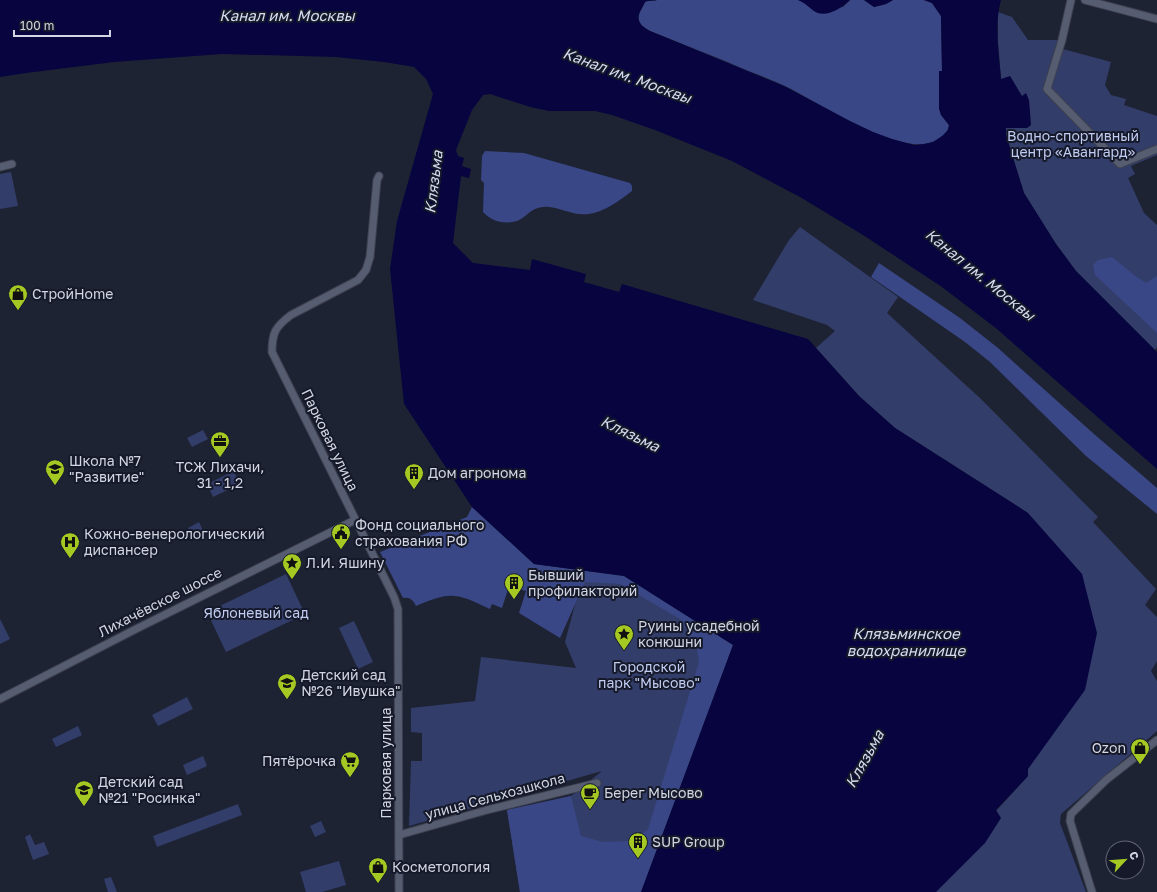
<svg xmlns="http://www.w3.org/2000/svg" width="1157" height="892" viewBox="0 0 1157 892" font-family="'Golos Text',sans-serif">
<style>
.green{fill:#323d69}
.forest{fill:#394786}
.water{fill:#07043f}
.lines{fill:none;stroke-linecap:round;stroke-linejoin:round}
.minor-casing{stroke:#3d414f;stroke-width:9}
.minor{stroke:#565d71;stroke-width:7}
.labels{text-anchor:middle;stroke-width:4;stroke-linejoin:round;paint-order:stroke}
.park-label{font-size:14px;fill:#c0ccf1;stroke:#15192a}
.poi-label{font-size:14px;fill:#d2d6e2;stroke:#15192a;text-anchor:start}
.street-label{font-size:14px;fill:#d2d6e2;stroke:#15192a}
.water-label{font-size:15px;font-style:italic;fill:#d5dcef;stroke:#15192a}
</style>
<rect width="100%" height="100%" fill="#1e2334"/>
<!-- green -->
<path class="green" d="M998 12 1012 17 1028 40H1062L1063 49 1111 62 1105 85 1111 95 1126 99 1124 105 1157 116V155L1131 166 1135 174 1128 178 1144 213 1157 225V347L1155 350 1076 271 1056 244 1024 193 1006 135 998 43Z
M11 172 18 206 0 209V174Z
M800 227 898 297 887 313 981 399 1098 517 1093 522 1156 589 1145 605 1157 617V661L1151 671 1157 681V731L1061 814 1060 823 1086 892H935L996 811 1028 776V513L895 428 859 396 816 348 835 331 827 325 753 300 789 240Z
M203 430 208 439 192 447 187 438Z
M234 471 240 484 213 497 207 484Z
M199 522 205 535 195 541 188 528Z
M584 571 624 576 733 645 641 892H520L507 810 571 796 602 771 409 826 411 761H422V733L411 732V708L475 701 481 657 576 668 565 642Z
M286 574 305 614 226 652 207 612Z
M0 619 10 639 0 644Z
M354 621 373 662 358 669 339 628Z
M187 697 193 709 158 726 152 715Z
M78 726 82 735 56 747 52 739Z
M203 756 207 766 187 775 183 765Z
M238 804 242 815 157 847 153 836Z
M321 821 326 832 315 837 310 826Z
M30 834 35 845 44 842 49 854 33 860 25 837Z
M339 861 346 885 322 892H306L300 872Z
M111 877 117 892H108L104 879Z"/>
<!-- forest -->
<path class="forest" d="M657 0H798L807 3 814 11 843 7 850 0H864L874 7 886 4 893 0H924L932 3 941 16 942 71H939L941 115 949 125C947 140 926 146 913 144 868 137 825 106 785 86 772 80 759 75 746 70 714 56 682 44 650 31 639 25 635 19 642 8 643 6 644 4 645 2 648 0 654 1 657 0Z
M485 151 524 153 538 157 630 183 632 186V191C615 204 595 219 573 213 564 211 553 206 543 207 530 208 526 218 517 221 504 225 491 221 483 212L484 183 481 180 482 156Z
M1112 257 1134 275 1146 283 1157 276V333L1095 275 1093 265 1098 260Z
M879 263 960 318 998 348 1094 434 1157 488V514L1086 456 990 362 965 342 871 277Z
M472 507 534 564 624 576 733 645 641 892H520L507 810 571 796 581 836 603 842 632 841 648 829 699 662 697 648 680 619 620 584 585 582 560 638 519 613 526 591 509 586 502 608 492 604 490 609C456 593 451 591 416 606 413 600 410 597 403 598L380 552 467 517Z"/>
<!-- water -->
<path class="water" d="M0 0H657C654 1 648 0 645 2 644 4 643 6 642 8 635 19 639 25 650 31L784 86 850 121 873 132 892 139 914 145 924 144 933 142 942 136 948 130 949 125 941 115 939 109V71H942L941 16 932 3 924 0H1001C994 25 999 53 1001 79L1010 76 1022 96 1026 93 1029 100 1031 125 1027 128H1006V135L1024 193 1056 244 1076 271 1157 352V469L997 329 942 287 863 235 800 197 732 161 655 130 612 115 595 111H549L530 107 490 94 483 95 472 110 456 150 458 156 464 158 462 166 471 169 469 178 461 176 453 243 473 263 530 270 532 259 586 274 584 282 619 292 622 284 808 339 859 396 895 428 1028 513 1082 574 1097 633 1085 690 1028 769V776L996 810 1001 818 985 843 936 892H641L733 645 624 576 534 564 472 507 404 404 390 269 397 221 433 94 426 79 414 67 384 62 336 57 222 54 114 62 26 73 0 77Z
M798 0H850C842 8 825 19 814 11 807 6 807 4 798 0Z
M864 0H893L886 4 874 7Z"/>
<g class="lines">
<defs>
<path id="minor" d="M1071 0 1062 40 1047 89 1120 164 1157 149
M1085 0 1157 19
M0 167 12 164
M379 176 377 180 370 257 366 270 358 280 291 315C275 327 272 333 272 352L394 597 398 609 399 892
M0 699 136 629 355 520
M399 835 487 810 597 783
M1092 892 1070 821 1071 814 1106 780 1157 740"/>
</defs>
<!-- minor casing -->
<use href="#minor" class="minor-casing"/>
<!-- minor -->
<use href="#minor" class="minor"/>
</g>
<!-- icons -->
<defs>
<symbol id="shop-pin" viewBox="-11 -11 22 30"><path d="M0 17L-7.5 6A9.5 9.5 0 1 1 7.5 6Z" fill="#a5c822" stroke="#15192a"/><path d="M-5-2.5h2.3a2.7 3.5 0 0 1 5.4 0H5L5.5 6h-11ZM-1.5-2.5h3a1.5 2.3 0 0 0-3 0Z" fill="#111"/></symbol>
<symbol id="office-pin" viewBox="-11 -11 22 30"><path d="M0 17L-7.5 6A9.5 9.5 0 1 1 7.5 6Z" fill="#a5c822" stroke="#15192a"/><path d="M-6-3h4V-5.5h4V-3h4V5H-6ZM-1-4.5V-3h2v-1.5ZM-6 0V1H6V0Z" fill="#111"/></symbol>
<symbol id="school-pin" viewBox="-11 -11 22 30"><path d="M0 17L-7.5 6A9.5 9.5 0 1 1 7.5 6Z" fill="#a5c822" stroke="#15192a"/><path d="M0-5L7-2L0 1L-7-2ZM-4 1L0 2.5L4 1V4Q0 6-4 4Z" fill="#111"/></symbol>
<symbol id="building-pin" viewBox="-11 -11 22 30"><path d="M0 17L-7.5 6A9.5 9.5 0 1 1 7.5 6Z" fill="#a5c822" stroke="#15192a"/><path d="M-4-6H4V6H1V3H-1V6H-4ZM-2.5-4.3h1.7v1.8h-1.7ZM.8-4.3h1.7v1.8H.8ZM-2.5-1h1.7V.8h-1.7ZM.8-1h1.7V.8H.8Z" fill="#111"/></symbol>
<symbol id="civic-pin" viewBox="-11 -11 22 30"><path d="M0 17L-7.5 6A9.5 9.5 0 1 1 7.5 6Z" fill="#a5c822" stroke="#15192a"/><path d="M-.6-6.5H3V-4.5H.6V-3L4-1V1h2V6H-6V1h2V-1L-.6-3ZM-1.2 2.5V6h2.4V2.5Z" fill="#111"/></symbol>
<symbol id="hospital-pin" viewBox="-11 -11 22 30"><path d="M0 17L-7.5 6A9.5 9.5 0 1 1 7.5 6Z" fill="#a5c822" stroke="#15192a"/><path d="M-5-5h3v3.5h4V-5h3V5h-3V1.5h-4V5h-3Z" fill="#111"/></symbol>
<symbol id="sight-pin" viewBox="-11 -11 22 30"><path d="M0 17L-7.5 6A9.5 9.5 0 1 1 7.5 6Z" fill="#a5c822" stroke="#15192a"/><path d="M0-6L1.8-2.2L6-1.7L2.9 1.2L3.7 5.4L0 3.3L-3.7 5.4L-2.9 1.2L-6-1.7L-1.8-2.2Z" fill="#111"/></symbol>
<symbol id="supermarket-pin" viewBox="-11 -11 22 30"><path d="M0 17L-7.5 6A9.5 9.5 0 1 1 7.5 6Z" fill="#a5c822" stroke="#15192a"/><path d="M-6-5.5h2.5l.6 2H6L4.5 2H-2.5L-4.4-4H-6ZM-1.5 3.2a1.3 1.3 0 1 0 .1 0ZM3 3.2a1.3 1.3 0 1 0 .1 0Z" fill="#111"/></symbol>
<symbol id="cafe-pin" viewBox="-11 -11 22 30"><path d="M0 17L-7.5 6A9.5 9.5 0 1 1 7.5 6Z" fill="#a5c822" stroke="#15192a"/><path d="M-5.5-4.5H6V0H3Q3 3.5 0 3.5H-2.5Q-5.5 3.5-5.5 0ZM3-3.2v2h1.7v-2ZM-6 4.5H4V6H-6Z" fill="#111"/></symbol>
</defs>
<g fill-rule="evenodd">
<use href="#shop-pin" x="7" y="283" width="22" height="30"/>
<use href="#office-pin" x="209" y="430" width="22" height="30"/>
<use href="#school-pin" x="44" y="458" width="22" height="30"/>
<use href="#building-pin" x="403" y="462" width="22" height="30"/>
<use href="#civic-pin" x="330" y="522" width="22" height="30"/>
<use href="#hospital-pin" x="59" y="531" width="22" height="30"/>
<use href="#sight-pin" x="281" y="552" width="22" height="30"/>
<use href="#building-pin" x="503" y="572" width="22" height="30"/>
<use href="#sight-pin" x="613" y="623" width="22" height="30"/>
<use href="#school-pin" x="276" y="672" width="22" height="30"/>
<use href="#shop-pin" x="1129" y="737" width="22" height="30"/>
<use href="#supermarket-pin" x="339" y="750" width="22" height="30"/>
<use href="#school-pin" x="73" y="779" width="22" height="30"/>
<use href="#cafe-pin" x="579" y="782" width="22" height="30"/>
<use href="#building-pin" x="627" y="831" width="22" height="30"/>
<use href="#shop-pin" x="367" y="856" width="22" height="30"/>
</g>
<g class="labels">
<!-- park labels -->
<g class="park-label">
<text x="1073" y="141">Водно-спортивный<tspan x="1073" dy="16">центр «Авангард»</tspan></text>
<text x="256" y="618">Яблоневый сад</text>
<text x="649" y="672">Городской<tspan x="649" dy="16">парк "Мысово"</tspan></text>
</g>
<!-- poi labels -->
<g class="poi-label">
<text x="32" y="299">СтройHome</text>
<text x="69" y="466">Школа №7<tspan x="69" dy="16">"Развитие"</tspan></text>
<text x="220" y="472" text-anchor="middle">ТСЖ Лихачи,<tspan x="220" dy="16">31 - 1,2</tspan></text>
<text x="428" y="478">Дом агронома</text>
<text x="355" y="530">Фонд социального<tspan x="355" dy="16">страхования РФ</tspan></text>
<text x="84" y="539">Кожно-венерологический<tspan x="84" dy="16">диспансер</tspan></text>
<text x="306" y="568">Л.И. Яшину</text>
<text x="528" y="580">Бывший<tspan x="528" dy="16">профилакторий</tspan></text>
<text x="638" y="631">Руины усадебной<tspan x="638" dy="16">конюшни</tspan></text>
<text x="301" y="680">Детский сад<tspan x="301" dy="16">№26 "Ивушка"</tspan></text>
<text x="1126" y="753" text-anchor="end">Ozon</text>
<text x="336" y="766" text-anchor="end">Пятёрочка</text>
<text x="98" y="787">Детский сад<tspan x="98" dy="16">№21 "Росинка"</tspan></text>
<text x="604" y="798">Берег Мысово</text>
<text x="652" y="847">SUP Group</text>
<text x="392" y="872">Косметология</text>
</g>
<!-- street labels -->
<g class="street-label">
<text transform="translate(330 440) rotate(64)" y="5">Парковая улица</text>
<text transform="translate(160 602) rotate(-27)" y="5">Лихачёвское шоссе</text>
<text transform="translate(386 763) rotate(-90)" y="5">Парковая улица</text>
<text transform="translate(495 796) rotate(-15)" y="5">улица Сельхозшкола</text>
</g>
<!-- water labels -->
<g class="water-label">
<text x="287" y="21">Канал им. Москвы</text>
<text transform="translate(627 76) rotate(20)" y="5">Канал им. Москвы</text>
<text transform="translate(434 182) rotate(-83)" y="5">Клязьма</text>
<text transform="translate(980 275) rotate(39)" y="5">Канал им. Москвы</text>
<text transform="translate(630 434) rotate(26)" y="5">Клязьма</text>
<text x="906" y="639">Клязьминское<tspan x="906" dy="17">водохранилище</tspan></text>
<text transform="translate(865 759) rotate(-61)" y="5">Клязьма</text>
</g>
</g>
<!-- north arrow -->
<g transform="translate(1125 860) rotate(64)"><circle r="19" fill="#15192a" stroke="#616574"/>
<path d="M0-3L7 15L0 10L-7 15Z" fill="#a5c822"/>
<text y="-6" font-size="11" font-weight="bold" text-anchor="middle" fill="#d2d6e2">С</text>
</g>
<!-- scale -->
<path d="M14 30v6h96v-6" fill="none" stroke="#d2d6e2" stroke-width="2"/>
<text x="20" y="30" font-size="12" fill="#d2d6e2" stroke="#15192a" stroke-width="3" paint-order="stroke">100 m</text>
</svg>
